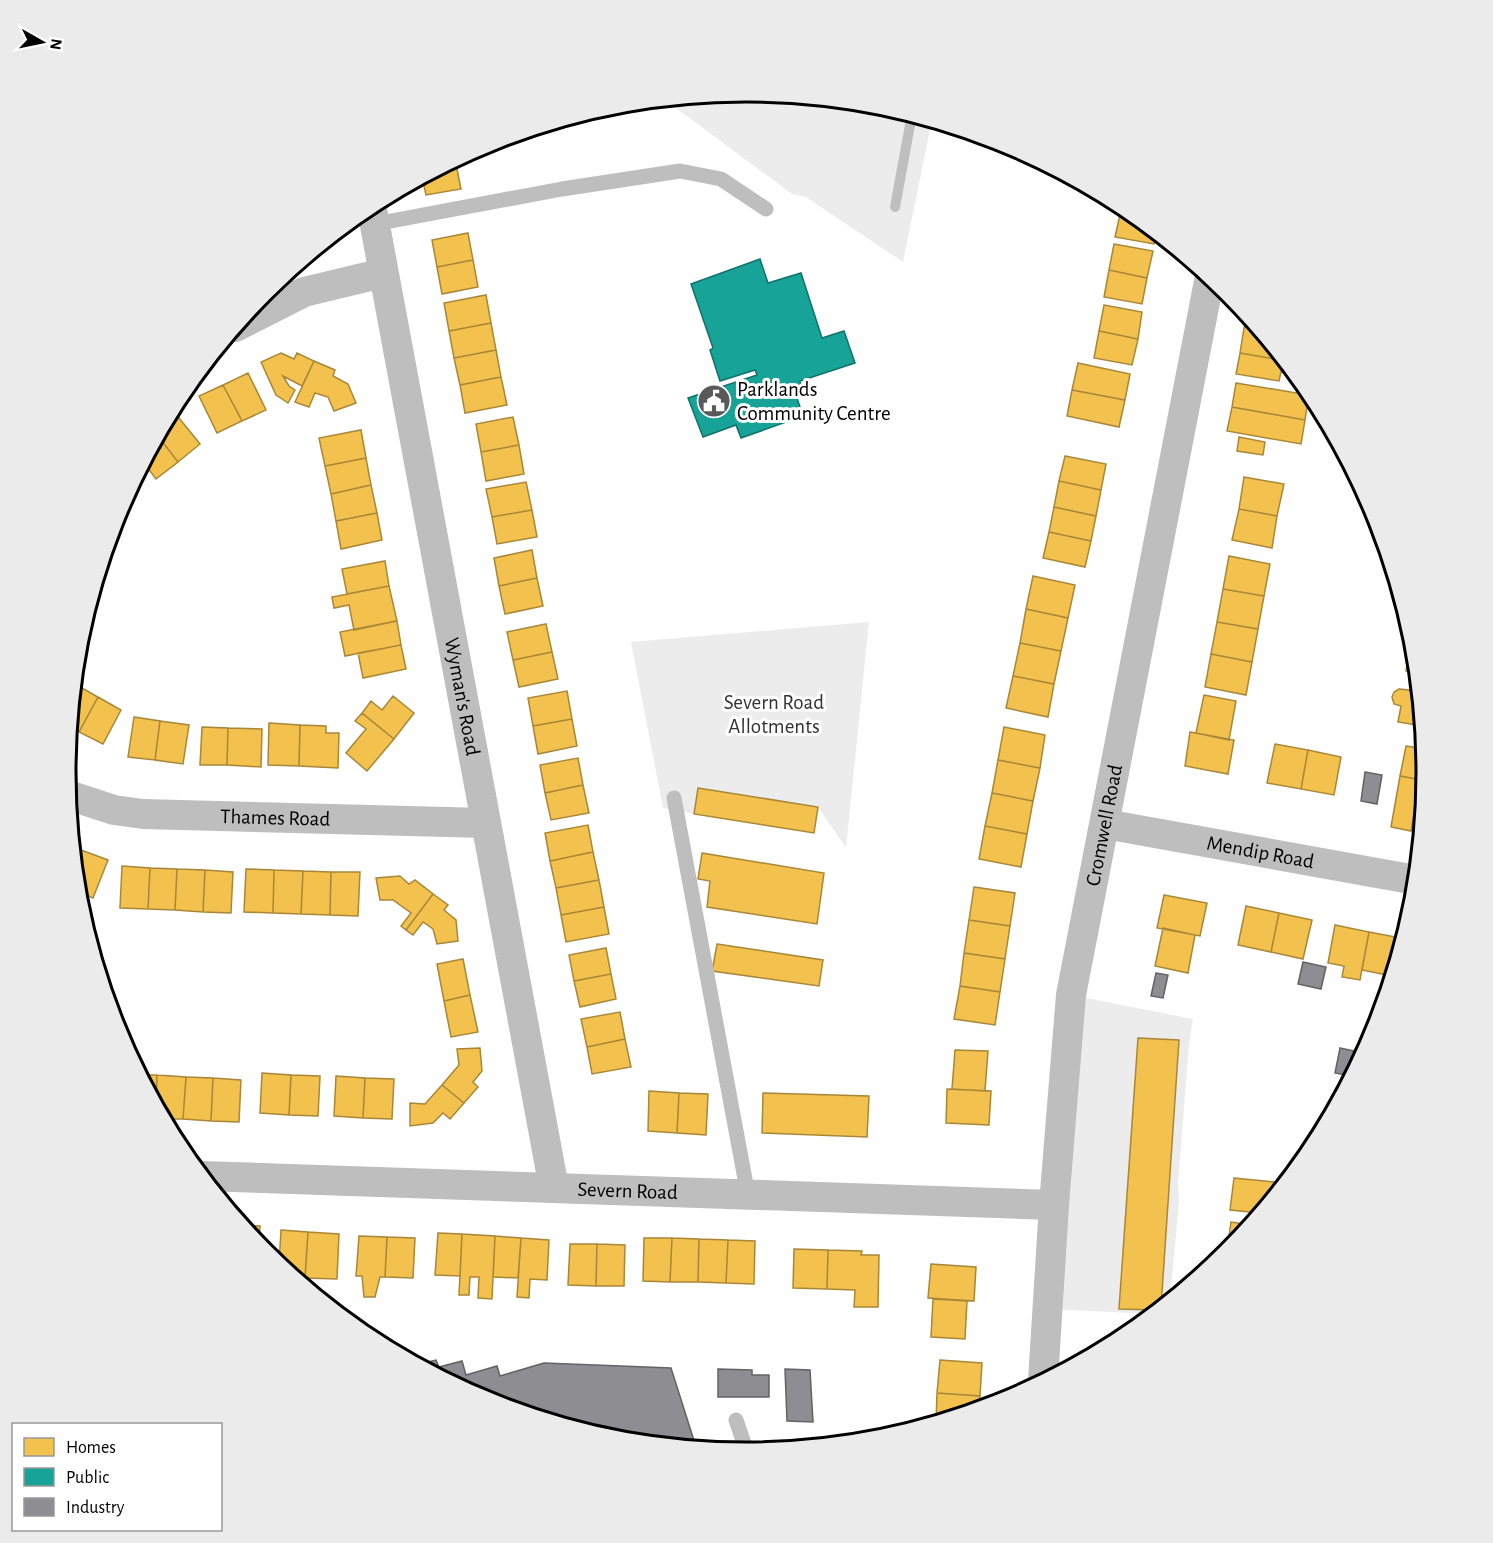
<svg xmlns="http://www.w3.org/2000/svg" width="1493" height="1543" viewBox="0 0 1493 1543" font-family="'Alegreya Sans',sans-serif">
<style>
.green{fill:#ececec}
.homes{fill:#f2c14e;stroke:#a98737;stroke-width:1.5}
.public{fill:#17a398;stroke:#10726a;stroke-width:1.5}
.industry{fill:#8d8d92;stroke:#636366;stroke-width:1.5}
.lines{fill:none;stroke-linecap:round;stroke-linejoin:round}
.stream{stroke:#bfbfbf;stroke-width:10}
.lane{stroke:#bebebe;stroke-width:15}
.street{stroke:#bebebe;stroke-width:30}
.labels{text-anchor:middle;stroke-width:6;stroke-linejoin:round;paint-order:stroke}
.poi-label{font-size:21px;fill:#000;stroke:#fff;text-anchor:start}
.street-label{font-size:21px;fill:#000;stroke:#fff}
.park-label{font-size:21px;fill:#333;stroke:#fff}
.rim{fill:none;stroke:#000;stroke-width:3}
</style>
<rect width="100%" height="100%" fill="#fff"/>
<!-- green -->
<path class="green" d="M747 91 880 104 932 120 903 262 806 197 792 194 664 99Z
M869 622 846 848 818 807 698 788 694 814 663 808 631 642Z
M1071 995 1193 1019 1189 1044 1178 1184 1179 1201 1170 1300 1153 1314 1048 1309Z"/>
<!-- homes -->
<path class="homes" d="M455 159 461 189 426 195 422 177Z
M1122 204 1125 206 1133 213 1121 210Z
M1121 210 1133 213 1156 232 1154 244 1115 237Z
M468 233 473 260 437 267 432 240Z
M1114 244 1153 251 1147 278 1109 270Z
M473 260 478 287 442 294 437 267Z
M1109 270 1147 278 1142 304 1104 297Z
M486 295 491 323 449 331 444 303Z
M1104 305 1142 312 1138 339 1099 331Z
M1245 322 1255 324 1286 361 1240 353Z
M491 323 496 350 454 358 449 331Z
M1099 331 1138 339 1132 365 1094 358Z
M496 350 501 377 460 385 454 358Z
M281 353 294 359 297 353 314 361 302 386 283 376 289 386 295 390 288 403 276 395 261 362Z
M1240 353 1286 361 1298 376 1281 372 1279 381 1236 374Z
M314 361 335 370 333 376 348 384 356 403 334 411 328 397 315 393 309 407 295 402Z
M1078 363 1130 374 1125 400 1072 390Z
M248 373 266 410 242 421 223 385Z
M501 377 507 405 465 413 460 385Z
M1236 383 1309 395 1305 420 1232 407Z
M223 385 242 421 217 433 199 396Z
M1072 390 1125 400 1119 427 1067 416Z
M1232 407 1305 420 1301 444 1227 431Z
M175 413 200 444 178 462 158 436 167 419Z
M513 417 519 445 481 452 476 424Z
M361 430 366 458 325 466 319 438Z
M158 436 178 462 156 479 144 463Z
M1239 437 1265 442 1263 455 1237 451Z
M519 445 524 474 486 481 481 452Z
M1065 456 1106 464 1101 490 1059 481Z
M366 458 371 485 331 494 325 466Z
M1244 477 1284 484 1277 516 1239 509Z
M1059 481 1101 490 1096 516 1054 507Z
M526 482 532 510 492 517 486 489Z
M371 485 377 513 336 521 331 494Z
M1054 507 1096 516 1091 541 1049 532Z
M1239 509 1277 516 1272 548 1232 540Z
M532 510 537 537 497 544 492 517Z
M377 513 382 540 341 549 336 521Z
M1049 532 1091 541 1085 567 1043 558Z
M532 550 537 578 499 586 494 558Z
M1229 556 1270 564 1264 596 1223 589Z
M385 561 389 586 347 594 342 569Z
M1033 576 1075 585 1068 618 1026 609Z
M537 578 543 606 505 614 499 586Z
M389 586 397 621 354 630 349 605 334 608 332 597Z
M1223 589 1264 596 1258 629 1217 622Z
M1026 609 1068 618 1061 651 1020 643Z
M397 621 401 645 345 656 340 632Z
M1217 622 1258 629 1252 662 1211 654Z
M546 624 552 652 513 660 507 632Z
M1411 640H1414L1417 673 1406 671Z
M1020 643 1061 651 1054 684 1013 676Z
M401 645 406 669 363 678 358 653Z
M552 652 558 679 519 687 513 660Z
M1211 654 1252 662 1246 695 1205 687Z
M1013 676 1054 684 1048 717 1006 708Z
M75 684 98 697 79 732 70 727Z
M1399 689 1419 691 1423 726 1398 722 1401 706 1394 704 1392 697 1394 692Z
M567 691 572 719 533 726 528 698Z
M1204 695 1236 701 1229 740 1196 733Z
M393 696 414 713 394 739 362 713 371 701 382 710Z
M98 697 121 710 103 744 79 732Z
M362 713 394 739 367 771 346 753 366 729 355 721Z
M134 717 160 721 155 760 128 757Z
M572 719 577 746 538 754 533 726Z
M160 721 189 725 183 764 155 760Z
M269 723 300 725 299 766 268 765Z
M300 725 326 726V733H339L338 768 299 766Z
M202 727 228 728 227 765H200Z
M1004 727 1045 735 1040 768 998 760Z
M228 728 262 729 261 767 227 765Z
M1190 732 1234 740 1228 774 1185 766Z
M1275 744 1308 750 1301 789 1267 783Z
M1406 746 1425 749 1426 781 1400 776Z
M1308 750 1341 757 1334 795 1301 789Z
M578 758 583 785 545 793 540 765Z
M998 760 1040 768 1033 801 992 793Z
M1400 776 1426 781 1423 815 1414 814 1411 831 1391 827Z
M583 785 589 813 551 820 545 793Z
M698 788 818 807 814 833 694 814Z
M992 793 1033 801 1027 834 985 826Z
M588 825 593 852 550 861 545 833Z
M985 826 1027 834 1021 867 979 859Z
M73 847 81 850 75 865Z
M81 850 108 860 93 898 78 892 75 865Z
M593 852 599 880 556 888 550 861Z
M702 853 824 873 817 924 707 907 710 881 698 879Z
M122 866 150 868 148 909 120 908Z
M150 868 177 869 175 910 148 909Z
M177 869 205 870 203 912 175 910Z
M246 869 274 870 273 913 244 912Z
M205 870 233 872 231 913 203 912Z
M274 870 303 871 301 914 273 913Z
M303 871 331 872 330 915 301 914Z
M331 872H360L358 916 330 915Z
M400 876 409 884 415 880 433 894 406 930 401 926 411 913 393 900H380L376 878Z
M599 880 604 907 561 915 556 888Z
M974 887 1015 893 1010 926 969 920Z
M433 894 448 905 444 910 456 920 458 941 437 944 433 929 423 922 413 935 406 930Z
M1164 895 1207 903 1200 936 1157 928Z
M1246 906 1279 913 1271 952 1238 945Z
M604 907 609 934 566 942 561 915Z
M1279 913 1312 920 1303 959 1271 952Z
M969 920 1010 926 1005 959 964 953Z
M1335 925 1369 932 1360 980 1342 977 1344 966 1328 963Z
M1163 928 1195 935 1188 973 1155 966Z
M1369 932 1401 938 1392 976 1362 970Z
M717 944 823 960 819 986 712 971Z
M606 948 611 974 574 981 569 955Z
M964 953 1005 959 1000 992 960 986Z
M463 959 470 995 444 1001 437 964Z
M611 974 616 999 580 1007 574 981Z
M960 986 1000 992 995 1025 954 1019Z
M470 995 478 1032 451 1037 444 1001Z
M620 1012 625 1039 587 1047 581 1019Z
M1138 1038 1179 1040 1161 1307 1157 1310 1119 1309Z
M625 1039 631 1067 592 1074 587 1047Z
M480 1048 482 1071 473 1082 478 1087 464 1103 442 1085 459 1065 457 1049Z
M955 1050 988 1051 985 1091 952 1089Z
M262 1073 291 1075 289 1115 260 1113Z
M141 1075H157L156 1103Z
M157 1075 186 1077 183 1119H164L156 1103Z
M291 1075 320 1076 318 1116 289 1115Z
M336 1076 365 1078 363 1118 334 1116Z
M186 1077 213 1078 211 1121 183 1119Z
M213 1078 241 1080 239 1122 211 1121Z
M365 1078 394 1079 392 1119 363 1118Z
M442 1085 464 1103 450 1119 443 1113 433 1123 410 1126V1103L425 1104Z
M947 1089 991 1091 989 1125 946 1123Z
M649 1091 679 1093 677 1133 648 1131Z
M679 1093 708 1094 706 1135 677 1133Z
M763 1093 869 1096 867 1137 762 1133Z
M1234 1178 1284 1183 1283 1185 1260 1213 1230 1210Z
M1231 1222 1251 1225 1240 1238 1229 1236Z
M243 1225 260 1226 259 1245Z
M281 1230 308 1232 305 1278 295 1277 279 1264Z
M308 1232 339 1234 337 1279 305 1278Z
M438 1233 462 1234 460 1276 435 1275Z
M462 1234 495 1236 492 1299 478 1298 479 1277H470L469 1295H459Z
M359 1236 387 1237 385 1277H380L375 1297H364L362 1276H356Z
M495 1236 521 1238 518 1278 493 1277Z
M387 1237 415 1238 413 1278 385 1277Z
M521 1238 549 1240 547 1280 530 1279 529 1298 517 1297Z
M644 1238H672L670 1282 643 1281Z
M672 1238 699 1239 698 1282H670Z
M699 1239 728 1240 726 1283 698 1282Z
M728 1240 755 1241 754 1284 726 1283Z
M570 1244H597L596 1286 568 1285Z
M597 1244 625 1245 624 1286H596Z
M794 1249 828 1250 827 1289 793 1288Z
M828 1250 862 1251 861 1255H879L878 1307H854L855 1290 827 1289Z
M931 1264 976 1267 974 1301 928 1298Z
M933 1299 967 1301 965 1339 931 1337Z
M940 1360 982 1363 980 1396 937 1393Z
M937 1393 980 1396 979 1409 936 1422Z"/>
<!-- public -->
<path class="public" d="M760 259 768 283 801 273 822 338 844 331 855 363 800 381 802 390 795 392 803 416 741 438 736 425 703 437 688 398 757 375 755 370 720 381 710 350 713 348 691 284Z"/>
<!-- industry -->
<path class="industry" d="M1365 772 1382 775 1377 804 1361 801Z
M1303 962 1326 967 1321 989 1298 984Z
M1156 973 1168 975 1163 998 1151 996Z
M1340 1048 1364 1053 1351 1076 1335 1073Z
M436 1360 439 1367 462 1361 466 1375 497 1366 500 1376 544 1363 671 1368 696 1447 613 1439 486 1400 419 1364Z
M718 1369 752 1370V1375H769V1397H718Z
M785 1369 810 1370 813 1422 787 1421Z
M809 1444V1446L779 1449V1447Z"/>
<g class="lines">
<!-- stream -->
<path class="stream" d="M895 207 912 114"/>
<!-- lane -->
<path class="lane" d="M375 224 562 189 680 171 721 179 766 209
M674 798 748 1195
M736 1420 747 1452"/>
<!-- street -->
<g class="street">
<path id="s1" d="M371 204 554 1188"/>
<path d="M235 327 304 292 383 273"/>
<path id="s2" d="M68 795 114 810 143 814 486 823"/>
<path id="s3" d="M1105 824 1416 880"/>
<path id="s4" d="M202 1176 1054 1205"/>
<path id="s5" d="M1043 1381 1054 1205 1071 995 1210 276"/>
</g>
</g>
<!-- icons -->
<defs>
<symbol id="civic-disc" viewBox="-11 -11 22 22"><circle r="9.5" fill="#595959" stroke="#fff"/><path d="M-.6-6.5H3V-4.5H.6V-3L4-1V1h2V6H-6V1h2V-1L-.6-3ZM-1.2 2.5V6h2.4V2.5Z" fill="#fff"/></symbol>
</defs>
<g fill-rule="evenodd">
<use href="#civic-disc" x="695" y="382" width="38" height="38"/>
</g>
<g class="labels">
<!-- poi labels -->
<g class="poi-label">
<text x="737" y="396">Parklands<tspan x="737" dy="24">Community Centre</tspan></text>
</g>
<!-- street labels -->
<g class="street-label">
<text dy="7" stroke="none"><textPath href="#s1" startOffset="501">Wyman's Road</textPath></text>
<text dy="7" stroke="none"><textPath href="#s2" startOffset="210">Thames Road</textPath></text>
<text dy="7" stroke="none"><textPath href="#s5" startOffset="560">Cromwell Road</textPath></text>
<text dy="7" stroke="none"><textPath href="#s3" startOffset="158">Mendip Road</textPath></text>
<text dy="7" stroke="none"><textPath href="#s4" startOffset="426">Severn Road</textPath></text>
</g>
<!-- park labels -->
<g class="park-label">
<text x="774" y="709">Severn Road<tspan x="774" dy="24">Allotments</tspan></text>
</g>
</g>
<!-- crop -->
<path d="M0 0H1493V1543H0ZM76 772a670 670 0 1 1 1340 0a670 670 0 1 1-1340 0Z" fill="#ebebeb" fill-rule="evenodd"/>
<path class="rim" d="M76 772a670 670 0 1 1 1340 0a670 670 0 1 1-1340 0Z"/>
<!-- legend -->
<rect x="12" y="1423" width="210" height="108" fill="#ffffff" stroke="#999999" stroke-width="1.5"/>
<rect x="24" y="1438" width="30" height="18" fill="#f2c14e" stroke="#999999" stroke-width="1.5"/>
<text x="66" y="1453" font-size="18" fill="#000000">Homes</text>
<rect x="24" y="1468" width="30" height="18" fill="#17a398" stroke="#999999" stroke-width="1.5"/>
<text x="66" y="1483" font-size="18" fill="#000000">Public</text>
<rect x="24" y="1498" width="30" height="18" fill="#8d8d92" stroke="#999999" stroke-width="1.5"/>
<text x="66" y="1513" font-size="18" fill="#000000">Industry</text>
<!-- north arrow -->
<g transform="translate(42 42) rotate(99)" stroke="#ffffff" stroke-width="4.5" paint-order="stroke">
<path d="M0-4.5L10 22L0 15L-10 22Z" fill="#000000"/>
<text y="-9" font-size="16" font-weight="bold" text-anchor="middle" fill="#000000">N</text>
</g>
</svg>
